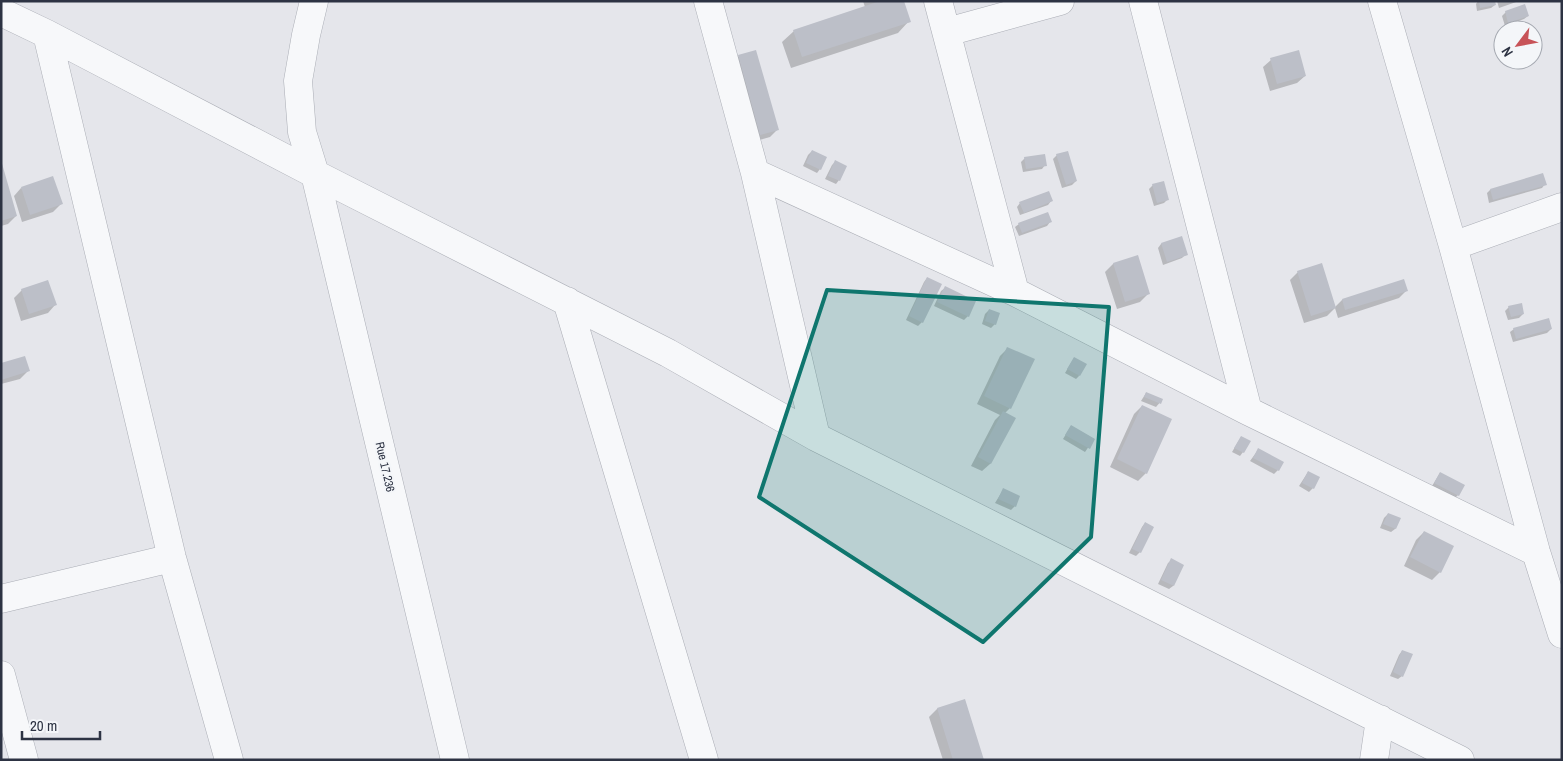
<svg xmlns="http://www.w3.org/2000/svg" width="1563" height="761" viewBox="0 0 1563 761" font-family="'Archivo Narrow',sans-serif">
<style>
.shadow{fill:#0003}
.building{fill:#bcbfc8}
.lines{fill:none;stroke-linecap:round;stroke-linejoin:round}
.street-casing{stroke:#aaadb5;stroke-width:29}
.street{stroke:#f7f8fa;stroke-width:28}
.marked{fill:#0f766e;fill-opacity:0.2;stroke:#0f766e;stroke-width:4;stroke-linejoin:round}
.labels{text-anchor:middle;stroke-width:4;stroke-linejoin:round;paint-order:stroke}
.street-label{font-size:12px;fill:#2d3343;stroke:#f4f6f9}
</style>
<rect width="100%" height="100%" fill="#e5e6eb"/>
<!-- shadow -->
<path class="shadow" d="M863 1H903L909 21 898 33 791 68 782 42 794 31 865 7Z
M1478 1H1494L1495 5 1491 8 1477 11 1476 4Z
M1497 1H1519L1499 8Z
M1506 12 1528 16 1524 19 1505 26 1502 16Z
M739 56 778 129 770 137 752 142 731 64Z
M1271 60 1305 76 1297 83 1270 91 1263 67Z
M812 151 820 169 817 173 803 166 808 155Z
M1057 155 1076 181 1072 185 1062 188 1053 159Z
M1025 158 1045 165 1042 169 1023 172 1021 162Z
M835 162 839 180 836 184 825 179 832 165Z
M1 163 16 216 8 224 1 226Z
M1545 184 1542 188 1489 203 1487 193 1490 190Z
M1153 185 1168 199 1164 203 1154 206 1149 189Z
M21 188 61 204 53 212 22 222 14 196Z
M1051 201 1048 205 1020 215 1017 207 1020 203Z
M1050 222 1047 226 1019 236 1015 227 1019 224Z
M1181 238 1186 254 1182 258 1163 265 1158 248 1161 244Z
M1137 257 1148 294 1140 302 1117 309 1105 272 1113 264Z
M1298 272 1335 307 1342 300 1407 290 1399 298 1338 318 1335 308 1327 316 1304 323 1290 280Z
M927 278 922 322 918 326 906 320 924 282Z
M945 288 968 316 964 320 934 306 941 291Z
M22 290 55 305 48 313 21 321 14 298Z
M1509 307 1523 314 1519 318 1508 320 1505 311Z
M989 310 995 324 991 328 982 324 985 314Z
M1514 329H1551L1547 333 1513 342 1510 332Z
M1008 348 1010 408 1005 413 1014 418 990 464 982 471 971 466 995 420 1000 415 977 404 1000 356Z
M1074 358 1079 376 1076 379 1065 373Z
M1 364 28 371 20 379 1 384Z
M1146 393 1162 400 1156 407 1141 401Z
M1142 406 1146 473 1138 481 1110 467 1134 414Z
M1071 426 1094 439 1085 452 1063 439Z
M1241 437 1243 452 1240 456 1232 452Z
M1258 450 1278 470 1274 474 1250 461Z
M1308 472 1313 488 1309 492 1299 486Z
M1440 473 1458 495 1454 499 1432 486Z
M1003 490 1015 506 1011 510 995 503Z
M1388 514 1399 519 1395 529 1391 532 1380 528 1384 518Z
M1145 523 1140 552 1136 556 1129 553 1142 527Z
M1424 532 1440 572 1432 580 1404 566 1416 540Z
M1172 560 1182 565 1173 586 1169 589 1158 584 1168 563Z
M1402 651V676L1398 679 1390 676 1399 655Z
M965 701 983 760H943L929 717 937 709Z"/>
<!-- building -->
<path class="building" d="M880 1H904L911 22 802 57 793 30Z
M1479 1H1495L1496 5 1480 8Z
M1525 4 1529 16 1508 23 1505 11Z
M756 50 779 130 760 135 738 55Z
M1299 50 1306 76 1277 84 1270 58Z
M812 150 827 157 821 170 806 163Z
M1068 151 1077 181 1066 185 1056 154Z
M1045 154 1047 166 1026 169 1024 157Z
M1 160 17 216 1 221Z
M835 160 847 166 840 181 828 176Z
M1543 173 1547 185 1493 200 1490 189Z
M53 176 63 204 30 215 21 187Z
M1164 181 1169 200 1157 203 1152 184Z
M1049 191 1053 201 1024 213 1019 202Z
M1048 212 1052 222 1022 233 1018 223Z
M1182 236 1188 255 1167 262 1161 243Z
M1138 255 1150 294 1125 302 1113 263Z
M1322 263 1336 308 1311 316 1297 271Z
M927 277 942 284 923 323 909 316Z
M1404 279 1408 291 1345 310 1342 299Z
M48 280 57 305 29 314 21 289Z
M945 286 976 301 969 317 937 302Z
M1522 303 1524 314 1511 317 1508 306Z
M989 309 1000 313 996 325 985 321Z
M1549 318 1552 329 1516 339 1513 328Z
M1007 347 1035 359 1011 409 984 396Z
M25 356 30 371 1 380V363Z
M1074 357 1087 364 1080 376 1067 369Z
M1146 392 1163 399 1161 404 1144 397Z
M1142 405 1172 419 1147 474 1117 459Z
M1003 411 1016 418 991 464 978 457Z
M1071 425 1095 439 1090 449 1065 435Z
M1241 436 1251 441 1244 453 1234 448Z
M1258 448 1284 462 1279 471 1253 458Z
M1308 471 1320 477 1314 489 1302 483Z
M1440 472 1465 485 1459 496 1434 483Z
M1003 488 1020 496 1016 507 998 499Z
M1388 513 1401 518 1396 529 1383 524Z
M1145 522 1154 527 1141 553 1132 549Z
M1424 531 1454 546 1441 573 1410 557Z
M1171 558 1184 565 1174 586 1161 580Z
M1402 650 1413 654 1403 677 1393 672Z
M965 699 984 760H953L937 708Z"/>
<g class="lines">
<defs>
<path id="street" d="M314 1 306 35 298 81 302 132 315 174 455 760
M708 1 755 173 816 437
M938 1 1015 292
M1143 1 1248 411
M1382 1 1453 246 1536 552 1562 634
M1 12 47 34 315 174 668 353 816 437 1460 760
M947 32 1060 1
M47 34 172 558 229 760
M755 173 1015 292 1248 411 1536 552
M1453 246 1562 207
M567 301 704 760
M1 599 172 558
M1 675 24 760
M1374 760 1380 719"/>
</defs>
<!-- street casing -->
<use href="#street" class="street-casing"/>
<!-- street -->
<use href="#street" class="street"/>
</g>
<!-- marked area -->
<path class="marked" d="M827 290 1109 307 1091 537 983 642 759 497Z"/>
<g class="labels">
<!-- street labels -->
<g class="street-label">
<text transform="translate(385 467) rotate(77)" y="4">Rue 17.236</text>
</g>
</g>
<!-- border -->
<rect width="1563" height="761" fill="none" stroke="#2d3343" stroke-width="5"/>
<!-- north arrow -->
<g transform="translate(1518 45) rotate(238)"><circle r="24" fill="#f4f6f9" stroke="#a4a8b0"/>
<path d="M0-4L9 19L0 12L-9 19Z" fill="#c75358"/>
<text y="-8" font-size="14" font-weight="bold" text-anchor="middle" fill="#2d3343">N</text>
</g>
<!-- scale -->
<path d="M22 731v8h78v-8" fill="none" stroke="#2d3343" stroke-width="2.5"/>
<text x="30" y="731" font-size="15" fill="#2d3343" stroke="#f4f6f9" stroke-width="4" paint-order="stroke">20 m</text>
</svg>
